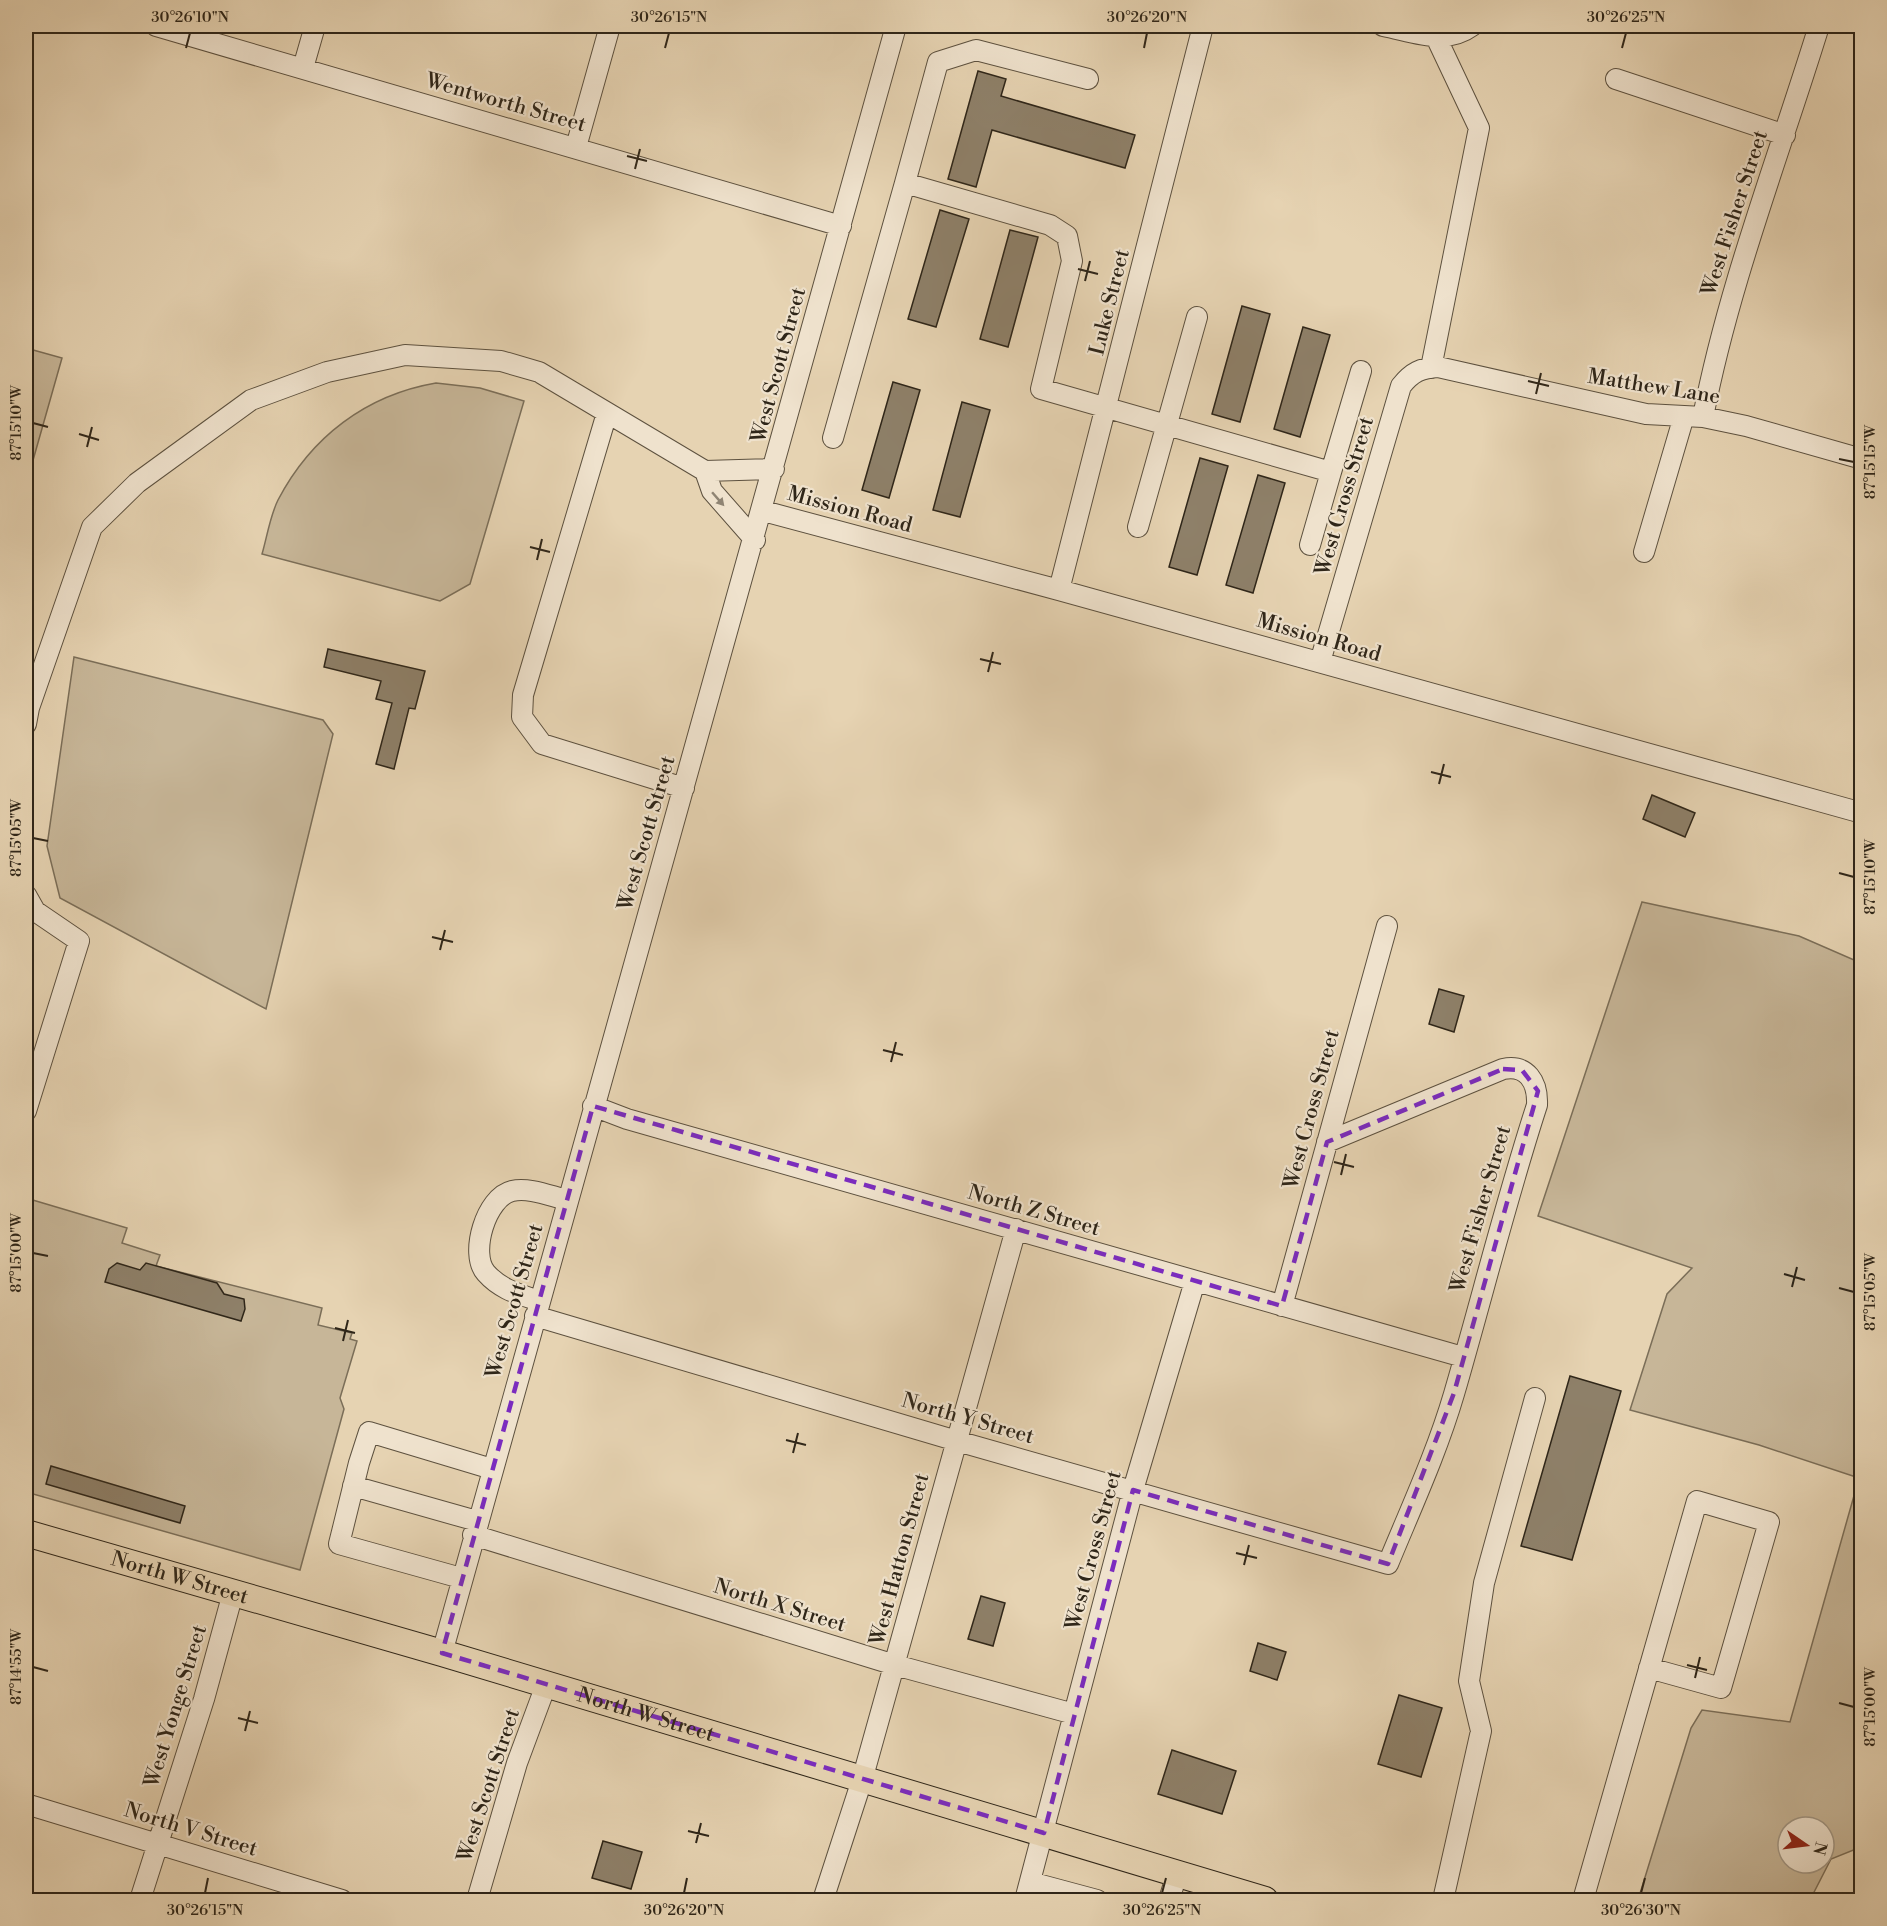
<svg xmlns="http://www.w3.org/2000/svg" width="1887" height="1926" viewBox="0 0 1887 1926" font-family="'Libre Bodoni',serif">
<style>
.green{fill:#c7b698;stroke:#7b6e58;stroke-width:1.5;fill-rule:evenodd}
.building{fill:#8e8069;stroke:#2f2619;stroke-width:1.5}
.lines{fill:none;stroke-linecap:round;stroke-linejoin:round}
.minor-tunnel{stroke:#c1b093;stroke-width:20;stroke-dasharray:20 10;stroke-linecap:butt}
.minor-casing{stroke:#5d513f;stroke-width:22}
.major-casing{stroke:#2f2619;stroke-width:28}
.minor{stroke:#efe2cd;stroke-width:20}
.major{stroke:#e6d3b2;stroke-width:26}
.oneway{fill:#8f8473}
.marked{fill:none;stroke:#7b2cbf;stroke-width:4.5;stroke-dasharray:12 8;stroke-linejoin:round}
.ticks{fill:none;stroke:#2f2619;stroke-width:2}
.labels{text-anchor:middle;stroke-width:4.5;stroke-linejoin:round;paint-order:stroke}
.street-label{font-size:21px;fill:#2f2619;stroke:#efe2cd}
.neatline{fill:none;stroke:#2f2619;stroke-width:2}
.ticks-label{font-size:15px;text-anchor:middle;fill:#2f2619}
</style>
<rect width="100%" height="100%" fill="#e6d3b2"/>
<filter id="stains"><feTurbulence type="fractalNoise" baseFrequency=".00333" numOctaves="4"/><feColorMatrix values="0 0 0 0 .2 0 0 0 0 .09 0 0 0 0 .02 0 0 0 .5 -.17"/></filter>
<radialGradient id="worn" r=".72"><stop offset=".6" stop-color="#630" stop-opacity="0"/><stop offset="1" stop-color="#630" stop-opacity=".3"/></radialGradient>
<!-- green -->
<path class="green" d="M26 348 62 358 26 485Z
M436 383 480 388 524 401 470 584 440 601 262 554C267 537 270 516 278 500 311 437 366 395 436 383Z
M74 657 323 720 333 734 266 1009 60 898 47 846Z
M1642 902 1799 936 1861 963V1847L1831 1859 1810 1900H1638L1691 1728 1702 1710 1790 1722 1859 1478 1759 1445 1630 1410 1667 1294 1692 1268 1538 1216ZM1788 1827H1824V1863H1788Z
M26 1198 127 1228 122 1243 160 1255 156 1266 322 1308 318 1325 352 1333 350 1339 357 1341 340 1398 344 1409 300 1570 26 1492Z"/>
<!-- building -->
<path class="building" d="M978 71 1006 79 1001 96 1135 135 1125 168 992 130 976 187 948 179Z
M940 210 969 219 936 327 908 319Z
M1010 230 1038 237 1008 347 980 339Z
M1242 306 1270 314 1240 422 1212 414Z
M1303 327 1330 335 1300 437 1274 429Z
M893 382 920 390 889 498 862 490Z
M962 402 990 410 960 517 933 510Z
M1200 458 1228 466 1197 575 1169 567Z
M1258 475 1285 483 1253 593 1226 585Z
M328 649 425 671 415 709 409 708 394 769 376 764 392 703 376 699 381 681 324 667Z
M1652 795 1695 813 1685 837 1643 819Z
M1439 989 1464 996 1454 1032 1429 1024Z
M117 1263 140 1270 146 1263 217 1283 224 1294 244 1299 245 1309 241 1321 105 1282 109 1269Z
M1570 1376 1621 1391 1572 1560 1521 1546Z
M51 1466 185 1506 180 1523 46 1484Z
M981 1596 1005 1603 993 1646 968 1639Z
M1258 1643 1286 1652 1277 1680 1250 1671Z
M1399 1695 1442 1708 1421 1777 1378 1764Z
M1172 1750 1236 1771 1222 1814 1158 1794Z
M603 1841 642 1852 631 1889 592 1878Z"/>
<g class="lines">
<!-- minor-tunnel -->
<path class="minor-tunnel" d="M1056 1899V1900"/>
<defs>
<path id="minor" d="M156 26 841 226
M1383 26C1414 32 1445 46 1472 26
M303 68 315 26
M1616 79 1785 135
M576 147 610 26
M905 183 938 62 976 50 1088 79
M1431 368 1479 128 1436 37
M607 413 523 695 522 717 542 744 684 788
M1703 417C1729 283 1779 156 1819 26
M833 438 905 183 1050 225 1067 236 1072 261 1041 389 1331 472 1361 371
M763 511 1059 590 1862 813
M1138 527 1197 317
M755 540 712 491 705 471 774 469
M1310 545 1331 472
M1644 552 1684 416
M1059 590 1203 26
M1320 662 1401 386C1412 372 1421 368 1438 367L1646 414 1703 417 1746 426 1862 459
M26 724 29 708 92 527 137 483 251 400 327 372 405 355 501 361 539 372 705 471
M26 895 35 911 79 941 26 1111
M593 1106 627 1119 1463 1357
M539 1301C519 1294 501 1290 486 1273 469 1254 486 1197 512 1191 529 1187 550 1196 567 1200
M1282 1306 1387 926
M535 1316 957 1441 1388 1564C1411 1508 1437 1452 1454 1394 1482 1298 1506 1200 1537 1105 1538 1082 1527 1064 1503 1069L1327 1142
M353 1486 477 1521
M473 1535 895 1665 1074 1714
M461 1578 339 1544 359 1463 369 1432 492 1469
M442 1653 896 26
M26 1804 342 1900
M1030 1882 1097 1900
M140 1900 204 1699 233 1593
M477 1900 517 1763 546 1685
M823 1900 862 1780 1016 1229
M1025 1900 1133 1490 1195 1281
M1169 1900 1177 1874
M1443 1900 1481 1731 1469 1681 1484 1583 1535 1398
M1583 1900 1697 1501 1769 1522 1721 1688 1649 1668"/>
<g id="major">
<path id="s1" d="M26 1533 442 1653 1265 1900"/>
</g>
</defs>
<!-- minor casing -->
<use href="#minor" class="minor-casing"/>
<!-- major casing -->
<use href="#major" class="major-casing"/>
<!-- minor -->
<use href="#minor" class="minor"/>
<!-- major -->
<use href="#major" class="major"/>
</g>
<!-- one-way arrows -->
<defs><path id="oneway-solid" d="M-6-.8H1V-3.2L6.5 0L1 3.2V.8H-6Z" transform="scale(1.5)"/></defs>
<use class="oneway" href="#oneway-solid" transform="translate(718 499) rotate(49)"/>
<!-- marked area -->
<path class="marked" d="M1503 1069 1522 1070 1538 1091 1454 1393 1388 1564 1133 1490 1044 1833 442 1653 593 1106 1282 1306 1327 1142Z"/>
<!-- ticks -->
<path class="ticks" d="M186 48 190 33M665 48 669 33M1144 48 1147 33M1622 48 1626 33M627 156 647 161M635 169 640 149M1078 269 1098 274M1085 281 1090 261M1528 381 1549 386M1536 394 1541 373M33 423 48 427M79 434 99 440M87 447 92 427M1839 459 1854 462M530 547 550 552M537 560 542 539M980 659 1001 664M988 672 993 652M1431 772 1451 777M1439 784 1444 764M33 838 48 841M1839 873 1854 877M432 937 453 942M440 950 445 930M883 1050 903 1055M891 1062 896 1042M1334 1162 1354 1167M1341 1175 1346 1154M33 1253 48 1256M1784 1274 1805 1280M1792 1287 1797 1267M1839 1288 1854 1292M335 1328 355 1333M343 1341 348 1320M786 1440 806 1445M793 1453 798 1433M1236 1553 1257 1558M1244 1565 1249 1545M1687 1665 1707 1670M33 1667 48 1671M1695 1678 1700 1657M1839 1703 1854 1707M238 1718 258 1723M245 1731 250 1711M688 1831 709 1836M696 1843 701 1823M205 1893 208 1878M684 1893 687 1878M1162 1893 1166 1878M1641 1893 1645 1878"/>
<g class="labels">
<!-- street labels -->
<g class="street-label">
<text transform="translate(506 102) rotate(16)" y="7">Wentworth Street</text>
<text transform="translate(1734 213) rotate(-72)" y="7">West Fisher Street</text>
<text transform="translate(1109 302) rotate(-76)" y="7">Luke Street</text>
<text transform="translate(778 365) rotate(-75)" y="7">West Scott Street</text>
<text transform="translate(1654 386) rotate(9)" y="7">Matthew Lane</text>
<text transform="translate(1344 496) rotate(-74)" y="7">West Cross Street</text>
<text transform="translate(850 509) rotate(15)" y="7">Mission Road</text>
<text transform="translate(1319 637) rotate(16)" y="7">Mission Road</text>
<text transform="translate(646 833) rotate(-74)" y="7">West Scott Street</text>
<text transform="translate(1311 1109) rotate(-75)" y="7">West Cross Street</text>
<text transform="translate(1480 1209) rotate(-74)" y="7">West Fisher Street</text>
<text transform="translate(1034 1210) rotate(16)" y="7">North Z Street</text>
<text transform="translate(514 1301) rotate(-74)" y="7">West Scott Street</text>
<text transform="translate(968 1418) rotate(16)" y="7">North Y Street</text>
<text transform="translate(1093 1550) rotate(-75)" y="7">West Cross Street</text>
<text transform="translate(899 1559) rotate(-75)" y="7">West Hatton Street</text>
<text dy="7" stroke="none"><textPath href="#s1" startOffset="160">North W Street</textPath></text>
<text transform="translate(780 1605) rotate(17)" y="7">North X Street</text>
<text transform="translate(175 1706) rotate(-73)" y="7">West Yonge Street</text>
<text dy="7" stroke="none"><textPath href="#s1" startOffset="646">North W Street</textPath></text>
<text transform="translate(488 1785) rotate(-72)" y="7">West Scott Street</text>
<text transform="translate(191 1829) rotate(17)" y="7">North V Street</text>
</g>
</g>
<!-- margin -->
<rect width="1887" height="1926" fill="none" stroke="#e6d3b2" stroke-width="66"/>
<!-- north arrow -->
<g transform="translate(1806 1845) rotate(104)"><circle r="28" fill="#efe2cd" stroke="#a29785" stroke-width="1.5"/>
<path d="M0-4.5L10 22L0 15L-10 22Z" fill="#8f2418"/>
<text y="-9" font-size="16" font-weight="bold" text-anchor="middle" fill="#2f2619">N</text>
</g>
<rect x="33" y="33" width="1821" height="1860" class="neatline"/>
<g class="ticks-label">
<text x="190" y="22">30°26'10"N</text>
<text x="669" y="22">30°26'15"N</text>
<text x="1147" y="22">30°26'20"N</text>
<text x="1626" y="22">30°26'25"N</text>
<text transform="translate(16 423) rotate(-90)" y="5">87°15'10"W</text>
<text transform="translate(1870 462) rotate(-90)" y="5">87°15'15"W</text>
<text transform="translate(16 838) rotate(-90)" y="5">87°15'05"W</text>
<text transform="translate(1870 877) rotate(-90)" y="5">87°15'10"W</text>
<text transform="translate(16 1253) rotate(-90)" y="5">87°15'00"W</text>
<text transform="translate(1870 1292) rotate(-90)" y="5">87°15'05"W</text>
<text transform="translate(16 1667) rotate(-90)" y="5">87°14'55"W</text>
<text transform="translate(1870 1707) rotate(-90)" y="5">87°15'00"W</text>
<text x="205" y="1915">30°26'15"N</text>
<text x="684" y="1915">30°26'20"N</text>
<text x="1162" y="1915">30°26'25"N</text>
<text x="1641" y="1915">30°26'30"N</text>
</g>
<rect width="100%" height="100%" filter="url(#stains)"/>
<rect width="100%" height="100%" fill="url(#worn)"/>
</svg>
